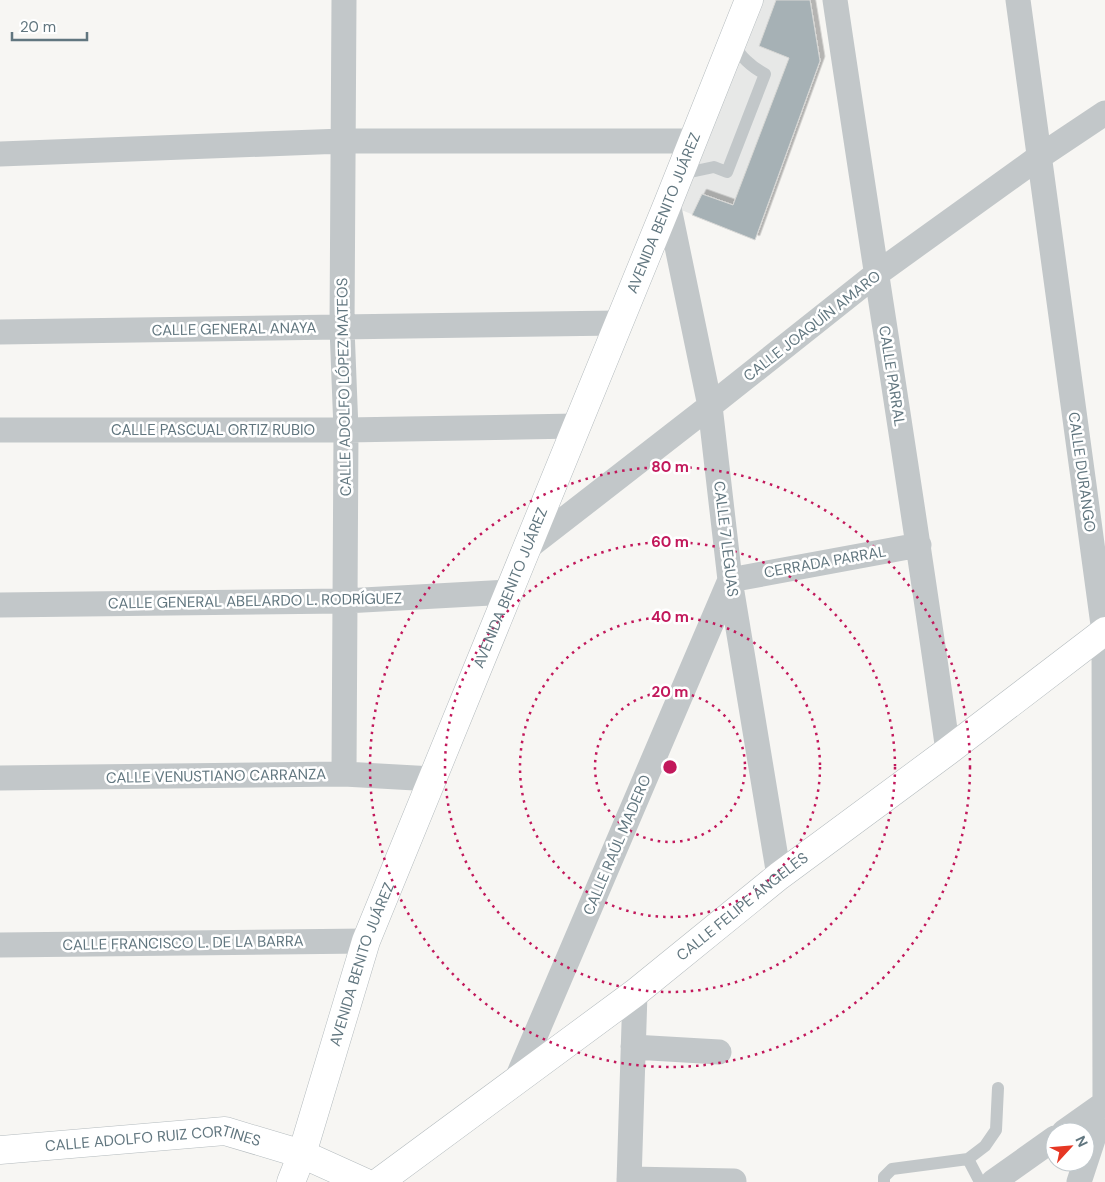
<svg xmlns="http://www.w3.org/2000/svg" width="1105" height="1182" viewBox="0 0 1105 1182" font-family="'DM Sans',sans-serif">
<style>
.built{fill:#e7e8e7}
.building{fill:#a6b1b5;stroke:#d8d8d6;filter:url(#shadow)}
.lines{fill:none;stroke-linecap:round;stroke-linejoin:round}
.secondary-casing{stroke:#b4bbbe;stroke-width:29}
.lane{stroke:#c2c7c9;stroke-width:12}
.street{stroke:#c2c7c9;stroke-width:25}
.secondary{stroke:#fff;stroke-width:28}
.ring{fill:none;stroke:#c2185b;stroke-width:2.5;stroke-dasharray:2.5 5}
.labels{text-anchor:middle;stroke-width:5;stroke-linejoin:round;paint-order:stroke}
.street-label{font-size:15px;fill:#61767f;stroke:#fff}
.centre{fill:#c2185b;stroke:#fff;stroke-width:2.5}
.ring-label{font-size:15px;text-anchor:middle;font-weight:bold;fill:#c2185b;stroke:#fff;stroke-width:5;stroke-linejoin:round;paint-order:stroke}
</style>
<defs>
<filter id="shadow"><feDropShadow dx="4.5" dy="-4.5" stdDeviation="0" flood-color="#0004"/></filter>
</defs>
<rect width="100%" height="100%" fill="#f7f6f3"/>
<!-- built -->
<path class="built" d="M762 0H810L820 61 755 240 679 209Z"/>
<!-- building -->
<path class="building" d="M776 0H810L820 61 755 240 692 215 702 194 733 205 789 58 759 46Z"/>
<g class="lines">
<defs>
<g id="secondary">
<path id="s1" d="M0 1150 225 1131 302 1154 364 1182"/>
<path id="s2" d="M291 1182 302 1154 366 941 668 203 749 0"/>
<path id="s3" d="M379 1182 635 993 779 876 948 751 1105 631"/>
</g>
</defs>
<!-- secondary casing -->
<use href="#secondary" class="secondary-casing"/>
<!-- lane -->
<path class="lane" d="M681 174 714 167 727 172 765 74C750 66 741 57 732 42
M968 1159 980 1182
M884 1182V1177L892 1169 968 1159 985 1146 996 1130 998 1088"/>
<!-- street -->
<path class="street" d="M344 0 342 328 346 430 344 774
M835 0C872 251 913 500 948 751
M1018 0 1104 632 1105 1103 1079 1182
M0 154 343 141H692
M668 203 710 406 730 580 779 876
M0 332 618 323
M0 430H346L576 426
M526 549 710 406 875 275 1039 157 1105 113
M0 605 345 601 509 592
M0 778 344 774 433 779
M0 945 366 941
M633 1047 719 1052
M515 1083 730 580 919 545
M1064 1132 1105 1103
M629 1179 734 1181
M629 1182 635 993
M993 1182 1055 1138"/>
<!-- secondary -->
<use href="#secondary" class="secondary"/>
</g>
<!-- distance rings -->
<g class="ring">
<circle cx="670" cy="767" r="75"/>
<circle cx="670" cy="767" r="150"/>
<circle cx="670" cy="767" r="225"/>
<circle cx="670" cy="767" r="300"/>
</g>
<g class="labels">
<!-- street labels -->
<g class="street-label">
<text dy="5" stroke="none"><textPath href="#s2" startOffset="1039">AVENIDA BENITO JUÁREZ</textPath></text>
<text transform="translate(812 326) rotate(-38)" y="5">CALLE JOAQUÍN AMARO</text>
<text transform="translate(234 329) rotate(-1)" y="5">CALLE GENERAL ANAYA</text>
<text transform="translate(892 376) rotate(81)" y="5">CALLE PARRAL</text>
<text transform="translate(344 387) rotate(-91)" y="5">CALLE ADOLFO LÓPEZ MATEOS</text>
<text x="213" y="435">CALLE PASCUAL ORTIZ RUBIO</text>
<text transform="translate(1082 472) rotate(82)" y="5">CALLE DURANGO</text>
<text transform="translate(726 539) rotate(83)" y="5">CALLE 7 LEGUAS</text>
<text transform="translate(825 562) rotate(-10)" y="5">CERRADA PARRAL</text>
<text dy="5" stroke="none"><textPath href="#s2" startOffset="634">AVENIDA BENITO JUÁREZ</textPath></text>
<text transform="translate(255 601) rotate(-1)" y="5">CALLE GENERAL ABELARDO L. RODRÍGUEZ</text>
<text transform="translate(216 776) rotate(-1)" y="5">CALLE VENUSTIANO CARRANZA</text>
<text transform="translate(617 845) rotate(-67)" y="5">CALLE RAÚL MADERO</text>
<text dy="5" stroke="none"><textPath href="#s3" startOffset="456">CALLE FELIPE ÁNGELES</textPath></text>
<text transform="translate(183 943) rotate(-1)" y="5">CALLE FRANCISCO L. DE LA BARRA</text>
<text dy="5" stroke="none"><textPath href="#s2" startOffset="229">AVENIDA BENITO JUÁREZ</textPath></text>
<text dy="5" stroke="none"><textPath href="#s1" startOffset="154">CALLE ADOLFO RUIZ CORTINES</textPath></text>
</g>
</g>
<circle cx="670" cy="767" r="8" class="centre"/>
<g class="ring-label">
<text x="670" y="472">80 m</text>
<text x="670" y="547">60 m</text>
<text x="670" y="622">40 m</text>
<text x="670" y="697">20 m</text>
</g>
<!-- north arrow -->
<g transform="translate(1070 1147) rotate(64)"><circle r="24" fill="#ffffff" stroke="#c0c8cc"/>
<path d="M0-4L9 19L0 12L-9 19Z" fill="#e63724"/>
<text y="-8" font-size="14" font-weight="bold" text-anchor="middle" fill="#61767f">N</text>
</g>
<!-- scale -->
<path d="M12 32v8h75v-8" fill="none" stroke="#61767f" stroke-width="2.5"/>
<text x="20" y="32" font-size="15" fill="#61767f" stroke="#ffffff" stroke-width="4" paint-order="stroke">20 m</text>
</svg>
